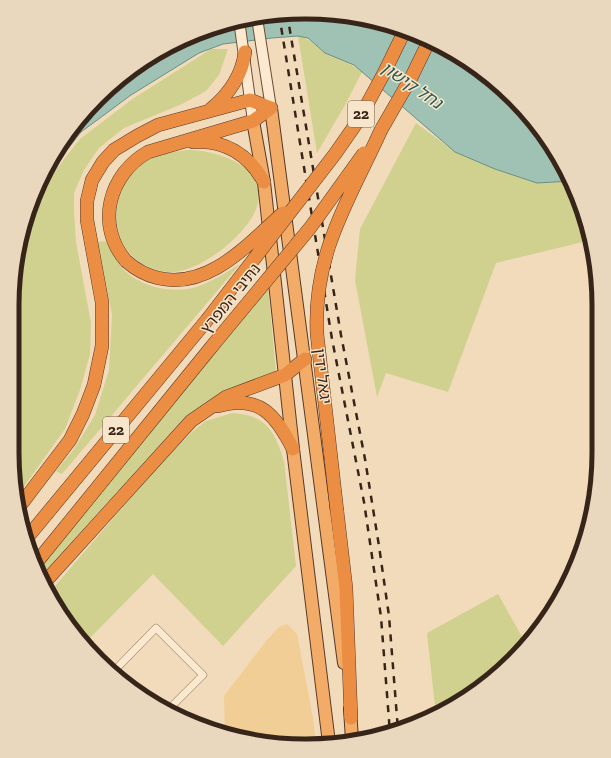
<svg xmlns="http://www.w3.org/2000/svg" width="611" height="758" viewBox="0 0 611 758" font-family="'Zilla Slab','Noto Sans Hebrew',serif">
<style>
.green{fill:#d0d08f}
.sand{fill:#f1ce95}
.water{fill:#a0c2b4;stroke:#679081}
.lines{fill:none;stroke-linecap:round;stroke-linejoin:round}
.minor-casing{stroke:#8a6a54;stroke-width:8}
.secondary-casing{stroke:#6c4b37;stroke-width:12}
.trunk-casing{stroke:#573929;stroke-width:14}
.motorway-casing{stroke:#573929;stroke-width:14}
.minor{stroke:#fce9cf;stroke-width:7}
.secondary{stroke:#fce9cf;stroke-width:10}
.trunk{stroke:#f2ac68;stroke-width:12}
.motorway{stroke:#eb8d42;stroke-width:13}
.rail{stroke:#38251a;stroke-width:2.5;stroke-dasharray:7 7;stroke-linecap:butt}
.motorway-bridge-casing{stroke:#573929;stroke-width:14;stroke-linecap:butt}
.motorway-bridge{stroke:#eb8d42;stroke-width:13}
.labels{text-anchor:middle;stroke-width:3;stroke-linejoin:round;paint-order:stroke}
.shield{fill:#f8e6cc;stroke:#725f4f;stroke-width:1}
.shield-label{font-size:15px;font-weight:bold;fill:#38251a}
.street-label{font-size:16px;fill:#38251a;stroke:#f8e6cc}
.water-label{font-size:17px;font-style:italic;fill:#285950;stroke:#f8e6cc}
.rim{fill:none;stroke:#38251a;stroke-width:5}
</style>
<rect width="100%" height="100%" fill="#f2dbbb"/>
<!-- green -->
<path class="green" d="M298 36C312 39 314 46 325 53 337 60 350 62 362 72L345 105 317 153Z
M211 49H228L219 75 206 91 182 104 124 128 99 148 84 170 74 193V211L76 242 91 323 90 354 80 390 65 429 18 495 12 452 13 286 27 225 54 172 80 139 131 100Z
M485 75 499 85 515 102 508 100 482 83Z
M416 123 455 152 495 169 537 183 571 181 589 230 591 240 496 263 448 392 386 373 377 397 355 280 360 229Z
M188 150C217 150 270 167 257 206 249 234 198 274 169 272 110 267 100 197 142 164 156 153 172 152 188 150Z
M106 241C112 254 120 268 131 276 150 289 178 294 199 286 213 281 227 272 240 264L62 474 56 471 74 449 95 415 109 370 112 315 98 242Z
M268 288 276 372 220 395 184 418 43 573 39 569Z
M232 413C266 415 275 431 284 461L296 566 223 646 153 574 85 643 51 599 49 593 159 465 192 432 206 421Z
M498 594 526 644 484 685 436 716 427 633Z"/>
<!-- sand -->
<path class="sand" d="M287 624 297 634 313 718 316 745 305 746 225 734 224 696 266 641 279 627Z"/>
<!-- water -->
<path class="water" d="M286 13C324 14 364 14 400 28 432 39 455 62 481 82 492 90 503 96 515 102 529 110 565 165 571 181L537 183 495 169 455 152 354 65 325 53 308 38 298 36 272 38 223 44 199 53 131 95 81 132 48 174 29 217 34 193 85 112 127 73 175 42 229 22Z"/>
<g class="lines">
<defs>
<path id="minor" d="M113 672 156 628 203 675 168 710"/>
<path id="secondary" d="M257 18 271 108
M239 20 253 121"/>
<path id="trunk" d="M271 108 344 663
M253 121 264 182 293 449 329 743
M350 709 352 740"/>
<path id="motorway" d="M211 109C229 94 242 76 245 52
M381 130 411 78 429 41
M193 142C224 139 249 155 264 182
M126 261C95 225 109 174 148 152L253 121 271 108
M218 406C259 394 276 415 293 449
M19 507 70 440 83 414 94 385 102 346V302L87 220V201L92 180 103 162 114 150 137 136 158 125 250 100 271 108
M337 511 346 588 351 718
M26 539 207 320
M36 563 213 345
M44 583 191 421 226 397 285 375 305 359"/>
</defs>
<!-- minor casing -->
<use href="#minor" class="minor-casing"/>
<!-- secondary casing -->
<use href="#secondary" class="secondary-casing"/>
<!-- trunk casing -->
<use href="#trunk" class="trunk-casing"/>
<!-- motorway casing -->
<use href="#motorway" class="motorway-casing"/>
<!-- minor -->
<use href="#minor" class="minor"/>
<!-- secondary -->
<use href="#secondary" class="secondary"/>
<!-- trunk -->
<use href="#trunk" class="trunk"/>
<!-- motorway -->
<use href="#motorway" class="motorway"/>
<!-- rail -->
<path class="rail" d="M287 13 341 335 365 459 379 546 389 616 398 730
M279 14 332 339 364 502 381 617 390 733"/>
<defs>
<path id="motorway-bridge" d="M126 261C135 269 145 275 158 278 209 290 248 244 283 213
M207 320 335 154 358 121 384 73 405 30
M213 345 310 228 364 153
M337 511 317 334C313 252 349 201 381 130"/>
</defs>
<!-- motorway-bridge casing -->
<use href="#motorway-bridge" class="motorway-bridge-casing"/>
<!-- motorway-bridge -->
<use href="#motorway-bridge" class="motorway-bridge"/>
</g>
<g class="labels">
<!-- shield labels -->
<g class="shield">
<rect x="348" y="101" width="26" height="26" rx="3"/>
<rect x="103" y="417" width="26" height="26" rx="3"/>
</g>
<g class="shield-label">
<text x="361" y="119">22</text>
<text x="116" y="435">22</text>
</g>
<!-- street labels -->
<g class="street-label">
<text transform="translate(230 298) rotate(-51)" y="6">נתיבי המפרץ</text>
<text transform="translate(323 376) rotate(83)" y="6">יגאל ידין</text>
</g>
<!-- water labels -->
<g class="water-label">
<text transform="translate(412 85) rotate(34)" y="6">נחל קישון</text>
</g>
</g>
<!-- crop -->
<path d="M0 0H611V758H0ZM305 19H306A286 286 0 0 1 592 305V453A286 286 0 0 1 306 739H305A286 286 0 0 1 19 453V305A286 286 0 0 1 305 19Z" fill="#e9d7be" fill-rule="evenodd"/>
<path class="rim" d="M305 19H306A286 286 0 0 1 592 305V453A286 286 0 0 1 306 739H305A286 286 0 0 1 19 453V305A286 286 0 0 1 305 19Z"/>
</svg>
